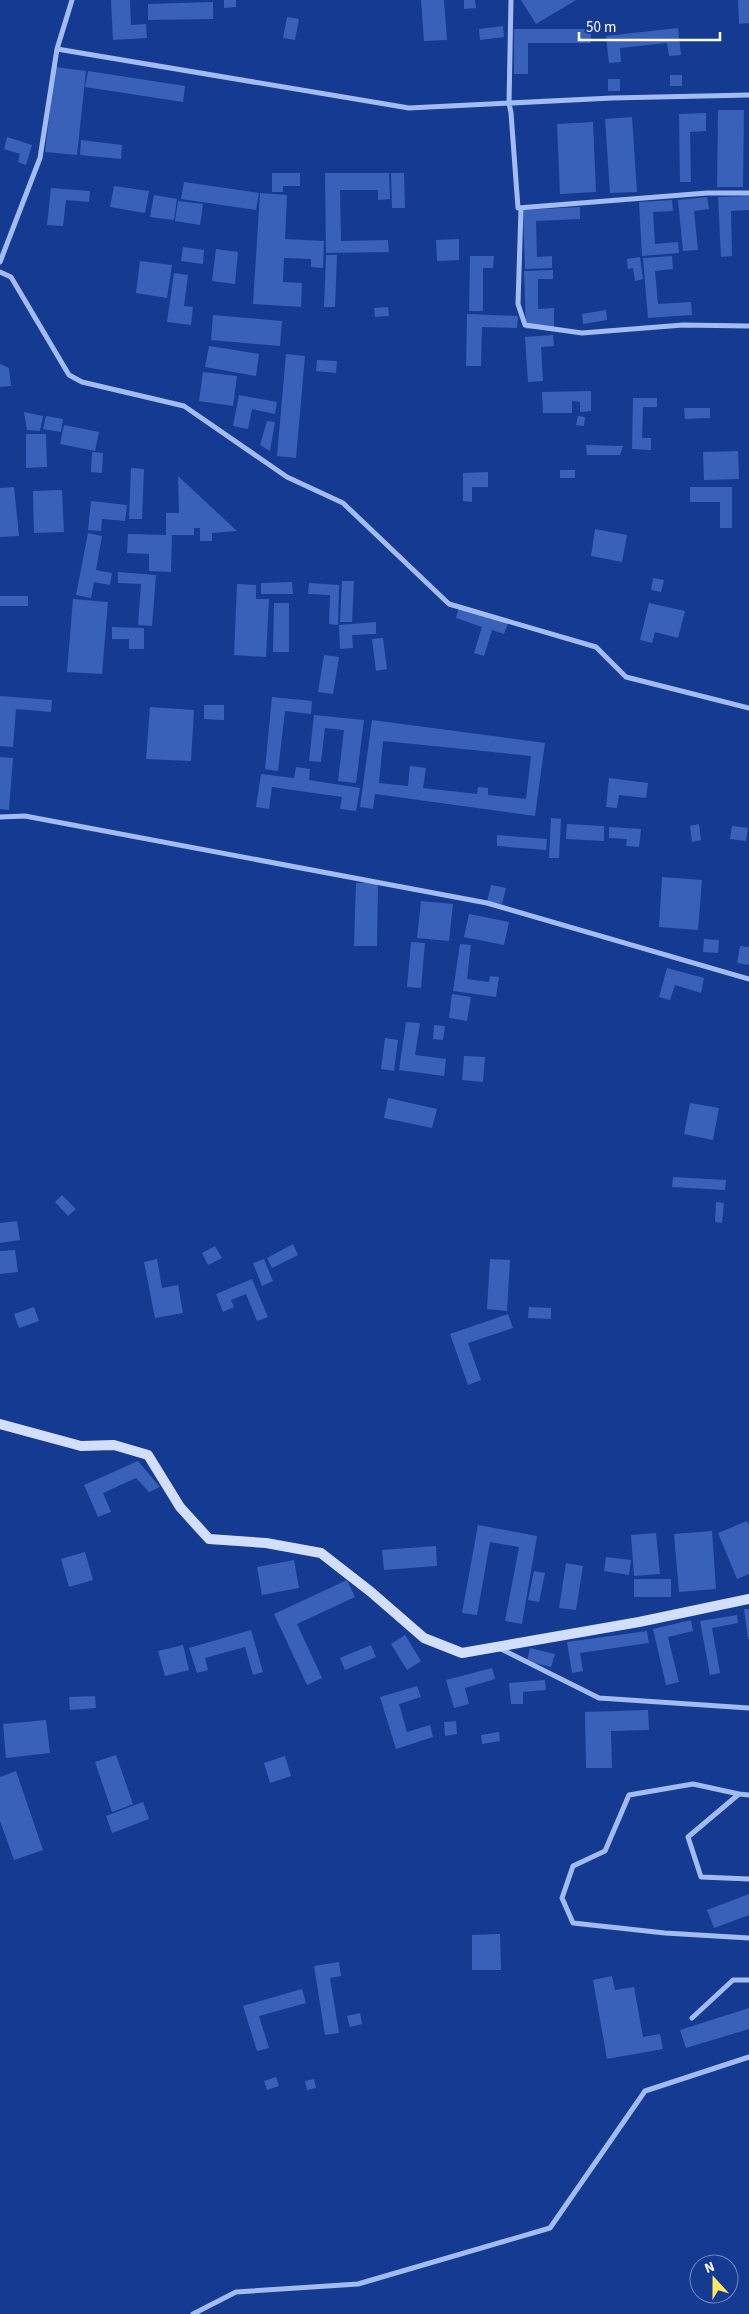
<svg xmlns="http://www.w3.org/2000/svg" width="749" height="2314" viewBox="0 0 749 2314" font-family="'Source Sans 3',sans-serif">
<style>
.building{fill:#3961b9;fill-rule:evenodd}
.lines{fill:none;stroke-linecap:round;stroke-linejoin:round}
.street{stroke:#a2bbf1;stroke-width:5}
.secondary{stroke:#d1defc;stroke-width:10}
</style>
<rect width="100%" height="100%" fill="#153a92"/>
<!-- building -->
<path class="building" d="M111 0H130L131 25 146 24 147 38 113 40Z
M224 0H236V7L224 8Z
M421 0H444L447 40 424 41Z
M464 0H475L476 8 464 9Z
M521 0H576L536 24Z
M738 0H749V23L739 24Z
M213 2V19L148 20V4Z
M287 17 299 19 295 40 283 38Z
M503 26 504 37 480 40 479 29Z
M678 28 681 55 669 56 667 43 620 48 621 62 609 63 606 36Z
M514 29H591V43H528V74H514Z
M55 67 86 71 77 155 45 152Z
M88 71 185 86 183 102 85 87Z
M670 75H682V86H670Z
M608 79H620V91H608Z
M718 110H744L743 187H717Z
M706 113V131L690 132 691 182H680L679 114Z
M632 117 637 192 610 193 605 119Z
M593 122 596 192 560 194 557 124Z
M7 137 32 145 26 165 18 162 20 154 4 149Z
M81 140 122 145 121 159 80 155Z
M272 173H300V186H283V192H272Z
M325 173H389L390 199 378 200V190H340L341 241 388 240 389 252 326 253Z
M391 173H404L405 208H392Z
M184 182 259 193 256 210 181 199Z
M114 186 149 191 145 213 110 207Z
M51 188 90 191 89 202 66 200 63 226 47 225Z
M260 193 287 195 285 239 324 241 323 268 311 267V259L284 258 283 282 302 283 301 307 253 304Z
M154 195 177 199 174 220 150 217Z
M749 196V210L731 211 732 256 721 257 718 197Z
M707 197 709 209 694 211 698 250 683 251 678 200Z
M672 200 673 211 653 212 655 244 678 242 679 253 642 256 639 202Z
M178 201 203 204 200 225 175 221Z
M580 207V219L536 221 537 257 552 256V268L525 269 523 210Z
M459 239V260L437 261 436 240Z
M183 247 204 250 203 264 181 261Z
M216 249 238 252 235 284 212 281Z
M326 255H337L335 307H324Z
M470 256H494L493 268H483V311H469Z
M672 256 673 269 655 271 658 304 691 302 692 315 648 318 643 258Z
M640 257 643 279 635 281 633 268 628 269 627 259Z
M140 261 172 265 167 298 136 293Z
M553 270V279H538V309L554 308V328L526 329 524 271Z
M174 273 188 275 184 306 193 307 191 325 167 322Z
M388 307 389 316 375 317 374 308Z
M606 310 607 320 583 324 582 314Z
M467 314 518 316 517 328 482 327 481 366H466Z
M213 315 282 321 280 346 211 340Z
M553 335 554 346 541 347 543 381 528 382 525 337Z
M209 346 259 354 256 376 205 367Z
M286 354 305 356 296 458 277 456Z
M317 360 337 361 336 373 316 371Z
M0 364 9 368 11 386 0 387Z
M203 372 237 376 233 406 199 401Z
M591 391V411L580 412V402L572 401V413H543L542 392Z
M239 395 277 402 275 414 252 409 248 429 233 426Z
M633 398H657V407H643L642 438H651V450L632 449Z
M684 408H710V418L685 419Z
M24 412 43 416 40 431 27 430Z
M46 416 63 419 61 432 43 429Z
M578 416 585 417 584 426 576 425Z
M267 421 275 422 270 451 260 445Z
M64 425 99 432 95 451 60 444Z
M26 434H46L47 467 26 468Z
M586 445 623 446 620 455H587Z
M738 451 739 479 704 480 703 452Z
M92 452 103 453 102 473 91 472Z
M131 468 144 469 142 519H129Z
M560 470H575V478H560Z
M488 472V487H472V502L463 501V473Z
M178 476 237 531 212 533V541H200V528H194V535H172L171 572 149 571V554L127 553 128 534 166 535V513H179Z
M14 487 19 536 0 537V488Z
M690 487H732V528H720V502H690Z
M62 490 64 532 34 533 33 491Z
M91 501 127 505 125 521 102 519 101 531 88 530Z
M595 529 627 535 622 562 591 556Z
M88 533 102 536 96 570 112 573 110 585 94 582 91 598 76 595Z
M118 572 156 575 152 626 138 625 141 584 118 583Z
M653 578 664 580 661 592 651 590Z
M342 581H354L352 622H340Z
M292 582 293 594H261V583Z
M309 583 339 585 338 625 329 624 330 595 308 594Z
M237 584 256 585V599H269L266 657 234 655Z
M0 596H28V606H0Z
M73 599 108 602 102 674 67 672Z
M274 603H289V652H273Z
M649 603 685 611 678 638 655 632 652 643 640 640Z
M459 607 508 623 504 634 492 630 484 656 474 653 482 627 456 618Z
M376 622V634L352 635 353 648 340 649 339 625Z
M112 627 144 628V649H129V639H112Z
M383 638 387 669 376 671 372 639Z
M324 655 339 657 333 694 318 692Z
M0 696 52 700 51 712 16 709 13 747 0 746Z
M272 697 312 701 311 714 285 711 278 771 265 769Z
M204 705H224V720L204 719Z
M150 707 194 710 191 761 146 759Z
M314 715 364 720 356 783 338 781 344 730 325 728 321 762 309 761Z
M372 720 545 743 535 816 375 794 373 809 360 807ZM383 741 531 756 526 799 488 795V788L478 787 477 794 423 788 426 768 410 766 408 786 379 783Z
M0 757 13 758 9 810 0 809Z
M296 767 310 769 309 780 360 788 356 811 340 809 342 797 272 787 269 809 256 807 261 774 294 778Z
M609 778 648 783 646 798 619 795 617 808 606 807Z
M551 818 561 819 559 858H549Z
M567 824 604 826V841L566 839Z
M699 824 701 840 692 842 690 826Z
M732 826 748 828 746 841 730 839Z
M609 827 641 829 639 847 626 846 627 839 609 838Z
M497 835 547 839 546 850 497 846Z
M662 877 702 880 698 930 659 927Z
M356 883H378L377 946H354Z
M491 885 506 888 502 904 487 902Z
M421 901 453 904 449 941 417 938Z
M469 914 509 922 504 945 464 937Z
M704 939 719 940 718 953 703 952Z
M411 942 425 943 421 988 407 987Z
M460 944 471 945 467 979 489 982 490 976 499 977 496 997 453 991Z
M740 946 749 947V965L737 963Z
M667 968 704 978 701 993 675 985 670 1000 659 997Z
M452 994 471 997 467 1021 449 1018Z
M406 1022 420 1023 415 1055 446 1059 444 1076 399 1070Z
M434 1025 445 1026 443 1040 433 1039Z
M385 1038 398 1040 394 1071 381 1069Z
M464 1056 485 1057 483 1082 462 1080Z
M388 1098 437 1109 432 1128 384 1118Z
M690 1103 719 1108 713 1140 684 1134Z
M673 1177 726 1180 725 1190 672 1187Z
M62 1195 76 1209 68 1216 55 1202Z
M716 1202 724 1203 722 1223 715 1222Z
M17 1221 20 1240 0 1243V1223Z
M293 1244 298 1255 272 1268 267 1258Z
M215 1246 222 1258 208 1265 202 1253Z
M15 1250 18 1272 0 1274V1251Z
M157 1259 162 1288 178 1285 183 1313 155 1318 144 1262Z
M264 1259 273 1281 262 1286 253 1263Z
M490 1259 510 1260 507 1311 487 1309Z
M252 1279 268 1317 257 1321 246 1294 231 1300 234 1307 223 1312 216 1294Z
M34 1307 39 1321 19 1328 14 1314Z
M529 1307 551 1308V1319L528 1318Z
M508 1314 513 1328 468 1343 481 1380 468 1385 450 1334Z
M138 1461 160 1487 149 1492 136 1478 103 1493 111 1512 98 1517 84 1485Z
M747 1521 749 1526V1574L737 1579 718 1533Z
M478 1525 537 1536 522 1624 505 1621 519 1547 490 1542 477 1615 462 1613Z
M712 1531 716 1589 679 1592 674 1534Z
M656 1533 660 1574 634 1576 631 1535Z
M436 1546 437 1566 384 1570 382 1550Z
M85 1552 93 1580 69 1587 61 1559Z
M606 1557 631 1560 629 1575 604 1571Z
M294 1560 299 1588 262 1595 257 1567Z
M566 1563 583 1566 576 1610 559 1608Z
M534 1571 545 1573 539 1602 528 1600Z
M634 1579H671V1597H634Z
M347 1580 355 1597 297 1624 322 1678 307 1685 274 1614Z
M744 1609H749V1639H748Z
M737 1615 738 1623 712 1628 720 1673 710 1675 700 1621Z
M691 1620 693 1631 668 1637 679 1682 666 1685 653 1629Z
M251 1630 263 1672 253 1675 245 1647 205 1658 208 1670 197 1673 189 1648Z
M647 1631 649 1643 580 1653 583 1671 572 1673 567 1642Z
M405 1635 421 1661 407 1670 391 1644Z
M183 1645 189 1670 165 1676 158 1651Z
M371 1645 376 1657 345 1670 340 1658Z
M530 1648 555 1654 551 1667 527 1661Z
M492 1668 495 1679 465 1688 469 1704 454 1708 446 1680Z
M545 1680 546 1690 523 1692V1704H511L509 1683Z
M417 1686 421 1697 399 1704 407 1732 430 1725 433 1737 396 1749 380 1697Z
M95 1696 96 1708 70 1710 69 1697Z
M648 1710 649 1730 611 1731 612 1768H586L585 1712Z
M46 1720 50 1753 6 1758 3 1724Z
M456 1721 457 1734 445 1736 444 1722Z
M499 1732 500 1741 482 1744 481 1735Z
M116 1755 133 1804 112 1812 95 1762Z
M285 1756 291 1776 270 1783 264 1763Z
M16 1771 43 1850 14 1860 0 1821V1777Z
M143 1802 149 1819 112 1833 106 1816Z
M749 1894V1915L714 1928 707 1910Z
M500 1934 501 1970H472V1935Z
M339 1962 341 1976 330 1978 339 2033 325 2035 314 1966Z
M612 1976 615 1990 634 1987 643 2037 660 2034 663 2049 607 2059 593 1980Z
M302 1989 306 2003 259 2016 269 2048 257 2051 243 2006Z
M749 2008V2029L686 2048 680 2030Z
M360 2013 362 2024 350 2027 347 2016Z
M276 2077 279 2086 267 2090 264 2081Z
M314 2079 316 2088 307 2090 305 2081Z"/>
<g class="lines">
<!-- street -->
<path class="street" d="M511 0 509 103 511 113 518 208 707 193H749
M57 49 409 108 612 98 749 95
M521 208 518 304 525 325 582 333 683 325 749 326
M0 262 40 158 57 49 72 0
M0 272 11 277 69 375 82 382 184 406 287 477 343 503 449 604 596 647 626 677 749 708
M0 817 25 816 487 903 749 979
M499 1648 599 1698 749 1708
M739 1794 693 1784 629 1795 605 1851 573 1866 562 1898 573 1923 665 1933 749 1938
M749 1795 739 1794 688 1837 701 1877 749 1879
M692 2018 733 1980H749
M193 2314 236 2292 358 2284 550 2228 645 2091 749 2057"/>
<!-- secondary -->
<path class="secondary" d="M0 1424 81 1446 114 1445 148 1455 180 1507 209 1539 266 1543 321 1553 371 1592 424 1638 462 1653 639 1622 749 1599"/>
</g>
<!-- north arrow -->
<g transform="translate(714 2279) rotate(339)"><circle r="24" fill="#153a92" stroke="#7389be"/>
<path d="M0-4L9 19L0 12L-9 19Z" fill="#ffe762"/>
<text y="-8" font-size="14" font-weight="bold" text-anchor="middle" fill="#ffffff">N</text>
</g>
<!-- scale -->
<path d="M579 32v8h141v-8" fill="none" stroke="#ffffff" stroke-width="2.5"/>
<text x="586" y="32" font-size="15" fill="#ffffff" stroke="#153a92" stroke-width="4" paint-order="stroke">50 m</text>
</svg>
